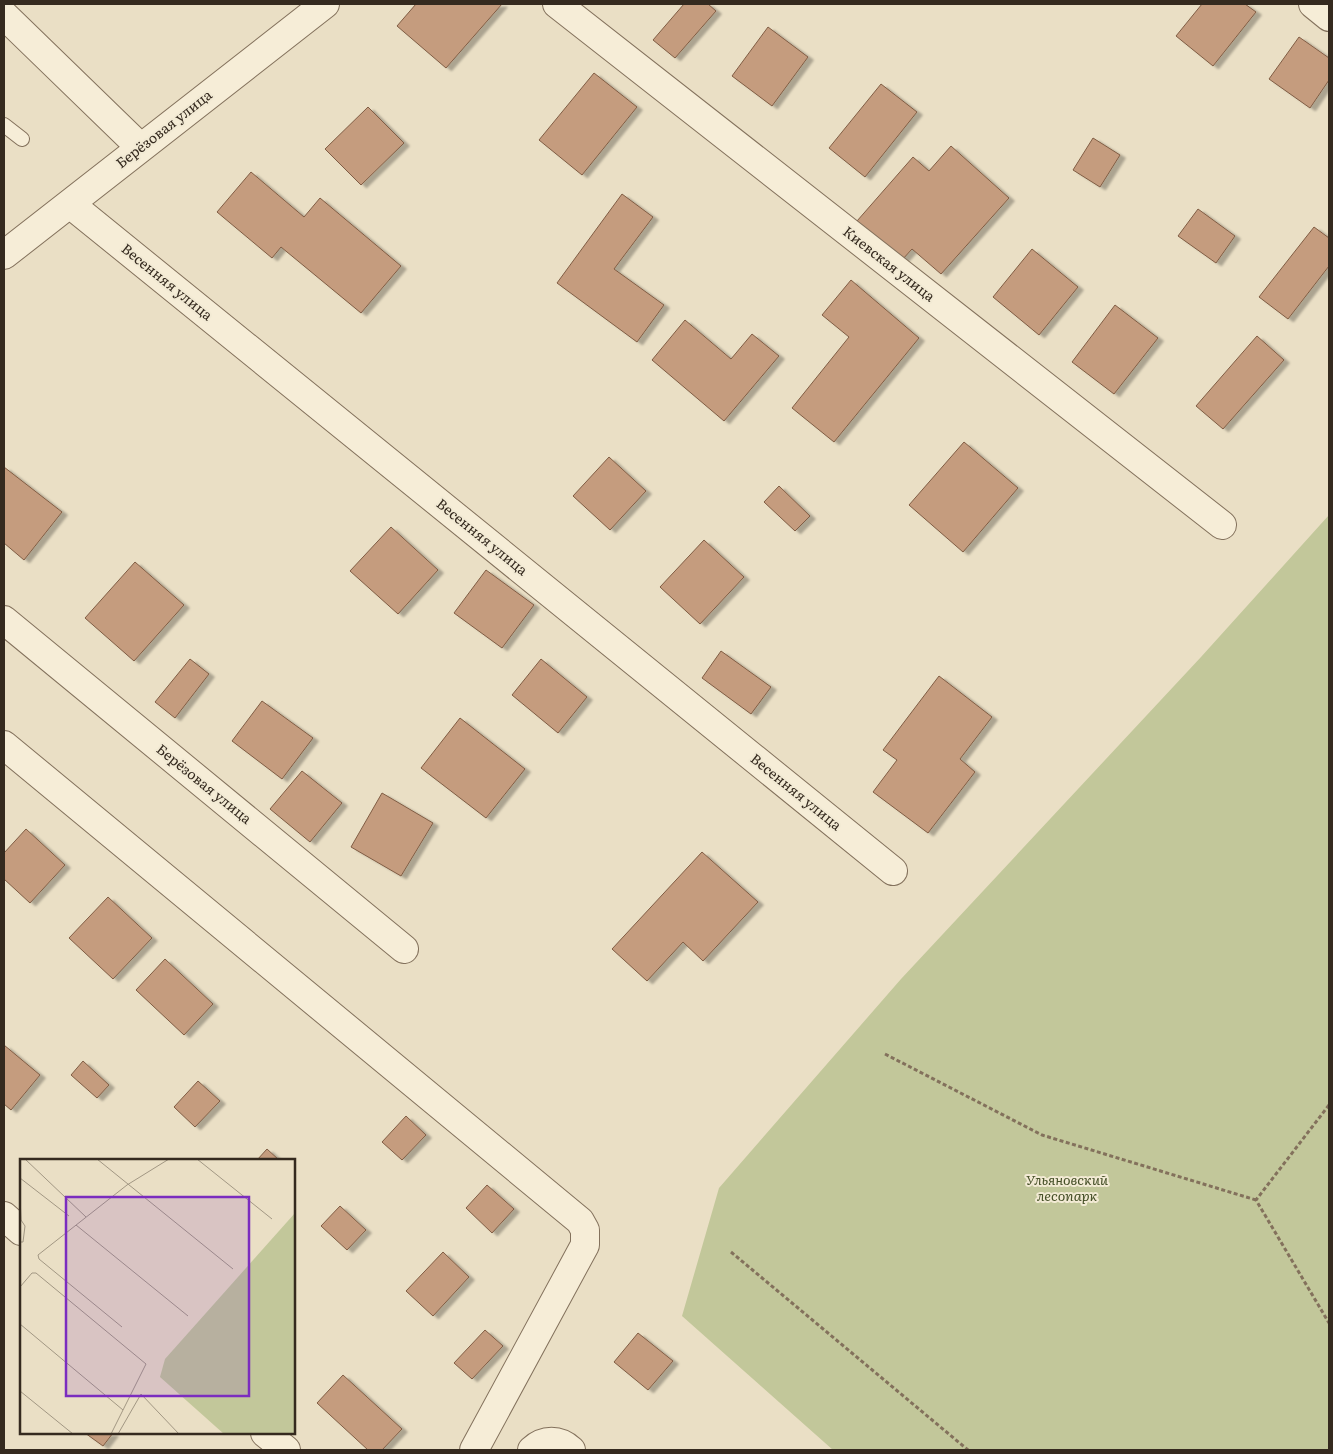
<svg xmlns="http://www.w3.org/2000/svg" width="1333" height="1454" viewBox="0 0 1333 1454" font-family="Literata,serif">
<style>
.green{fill:#c2c79a}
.building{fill:#c59c7e;stroke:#805d44;filter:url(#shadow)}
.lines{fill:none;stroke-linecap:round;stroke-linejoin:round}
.service-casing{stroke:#83715c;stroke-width:16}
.minor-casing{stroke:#83715c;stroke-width:30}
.path{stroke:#83715c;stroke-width:3;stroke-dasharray:4 2.5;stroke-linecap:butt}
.service{stroke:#f6edd7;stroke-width:14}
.minor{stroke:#f6edd7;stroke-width:28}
.labels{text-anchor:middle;stroke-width:4;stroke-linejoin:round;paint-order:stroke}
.street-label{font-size:14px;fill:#352a1f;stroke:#f2ead4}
.park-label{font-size:14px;font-style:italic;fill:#454f27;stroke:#f2ead4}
.inset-road{fill:none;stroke:#a29783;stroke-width:1}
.view{fill:#7b2cbf;fill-opacity:0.15;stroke:#7b2cbf;stroke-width:2.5}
.inset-edge{fill:none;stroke:#352a1f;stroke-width:2.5}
</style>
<defs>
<filter id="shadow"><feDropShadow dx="5.5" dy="3" stdDeviation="1" flood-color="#0004"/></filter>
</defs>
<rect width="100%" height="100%" fill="#eadfc5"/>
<!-- green -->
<path class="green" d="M1329 515V1450H833L682 1316 719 1188 901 979 1201 657Z"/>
<!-- building -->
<path class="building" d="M416 4H502L446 68 397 26Z
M684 4H708L716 11 675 58 653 40Z
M1202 4H1245L1256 12 1213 66 1176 36Z
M768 27 808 57 772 106 732 76Z
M1299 37 1329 58V80L1310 108 1269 79Z
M594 73 637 107 582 175 539 140Z
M881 84 917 112 865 177 829 148Z
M368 107 404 143 361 185 325 149Z
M1093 138 1120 155 1100 187 1073 170Z
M951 146 1009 198 941 274 912 249 902 260 857 221 913 157 929 171Z
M251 172 304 217 320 198 401 266 361 313 281 247 272 258 217 212Z
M622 194 653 217 614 269 664 305 637 342 557 283Z
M1198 209 1235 236 1216 263 1178 236Z
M1314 227 1329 238V266L1288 319 1259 297Z
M1032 249 1078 287 1039 335 993 297Z
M851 280 919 338 834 442 792 408 849 337 822 315Z
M1115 305 1158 338 1114 394 1072 362Z
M685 320 731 359 752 334 779 356 724 421 652 360Z
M1257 336 1284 360 1223 429 1196 406Z
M964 442 1018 488 963 552 909 505Z
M609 457 646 491 610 530 573 496Z
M4 467 62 512 24 560 4 543Z
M779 486 810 516 795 531 764 502Z
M391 527 438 570 398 614 350 571Z
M704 540 744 577 700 624 660 587Z
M135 562 184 605 134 661 85 618Z
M486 570 534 605 502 648 454 613Z
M721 651 771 687 751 714 702 678Z
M190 659 209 674 175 718 155 702Z
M541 659 587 697 558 733 512 695Z
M939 676 992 717 960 759 975 772 928 833 873 792 897 760 883 750Z
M262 701 313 738 282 779 232 741Z
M460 718 525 769 486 818 421 768Z
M302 771 342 803 310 842 270 809Z
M382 793 433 823 401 876 351 847Z
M26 829 65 865 30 903 4 879V853Z
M702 852 758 902 703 961 683 942 647 981 612 949Z
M108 897 152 938 113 979 69 938Z
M165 959 213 1004 184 1035 136 990Z
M4 1045 40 1075 11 1110 4 1104Z
M83 1061 109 1085 97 1098 71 1075Z
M198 1081 220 1101 195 1127 174 1107Z
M406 1116 426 1135 402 1160 382 1142Z
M267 1149 279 1160H257Z
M487 1185 514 1209 492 1233 466 1208Z
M340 1206 366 1230 347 1250 321 1226Z
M443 1252 469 1277 433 1316 406 1291Z
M485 1330 503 1346 472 1379 454 1363Z
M638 1333 673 1361 648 1390 614 1362Z
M343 1375 402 1429 382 1450H368L317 1403Z
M85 1433H113L103 1446Z"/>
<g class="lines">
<defs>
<path id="service" d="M4 125 22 139"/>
<path id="minor" d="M557 4 1222 525
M1313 4 1329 17
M4 15 140 147
M70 204 893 871
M4 255 325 4
M4 620 404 949
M4 745 580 1221 585 1230V1245L474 1450
M4 1216 21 1231
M265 1433 286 1450
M532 1450C544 1439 559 1439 571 1450"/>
</defs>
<!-- service casing -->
<use href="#service" class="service-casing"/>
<!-- minor casing -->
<use href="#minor" class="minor-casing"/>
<!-- path -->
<path class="path" d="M885 1054 1042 1135 1256 1200
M1329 1105 1256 1200 1329 1323
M731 1252 968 1450"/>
<!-- service -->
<use href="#service" class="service"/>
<!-- minor -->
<use href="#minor" class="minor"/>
</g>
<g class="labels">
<!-- street labels -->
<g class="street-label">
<text transform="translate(164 129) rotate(-38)" y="5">Берёзовая улица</text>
<text transform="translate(889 264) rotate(38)" y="5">Киевская улица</text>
<text transform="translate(167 282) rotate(39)" y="5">Весенняя улица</text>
<text transform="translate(482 537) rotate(39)" y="5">Весенняя улица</text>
<text transform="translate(204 784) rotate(39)" y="5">Берёзовая улица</text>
<text transform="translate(796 792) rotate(39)" y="5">Весенняя улица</text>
</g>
<!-- park labels -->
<g class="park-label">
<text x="1067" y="1185">Ульяновский<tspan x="1067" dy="16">лесопарк</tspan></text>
</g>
</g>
<!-- overview -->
<g transform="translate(20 1159)">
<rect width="275" height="275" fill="#eadfc5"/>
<path d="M275 54V275H204L140 218 145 200Z" fill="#c2c79a"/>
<path class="inset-road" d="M5 0 66 58M77 0 213 110M177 0 252 60M0 19 49 57M0 37 1 61 5 67 3 83H0M56 66 168 157M0 128 12 114H16L126 205 103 251M0 165 103 251 91 275M102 168 19 100 18 96 107 26 149 0M0 232 53 275M98 275 121 235 159 275"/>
<path class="view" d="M46 38H229V237H46Z"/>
<rect width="275" height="275" class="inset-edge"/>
</g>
<!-- border -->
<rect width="1333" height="1454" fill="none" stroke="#352a1f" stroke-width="10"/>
</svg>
